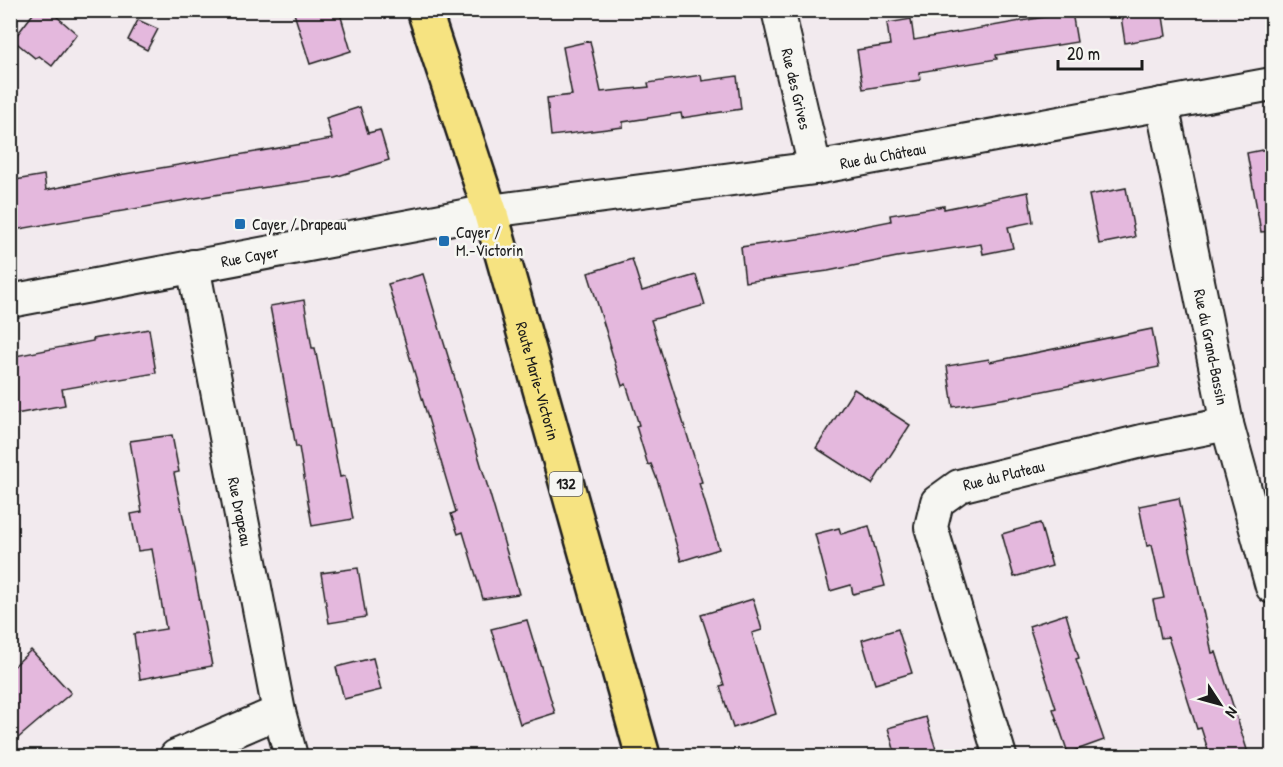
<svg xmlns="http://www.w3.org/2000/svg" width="1283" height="767" viewBox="0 0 1283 767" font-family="'Patrick Hand',sans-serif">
<rect width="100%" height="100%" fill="#f2eaee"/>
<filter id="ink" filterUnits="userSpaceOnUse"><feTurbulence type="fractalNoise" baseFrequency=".0167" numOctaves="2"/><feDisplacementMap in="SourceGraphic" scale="12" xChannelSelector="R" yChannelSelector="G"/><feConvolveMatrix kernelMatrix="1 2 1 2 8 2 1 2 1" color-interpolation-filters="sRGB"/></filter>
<g filter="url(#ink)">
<g fill="#e4b8dd" stroke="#1c1c1c" stroke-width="1.5">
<polygon points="36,10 49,10 77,34 52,66 39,56 35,58 13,40"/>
<polygon points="293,10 339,10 351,51 310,64"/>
<polygon points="1120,10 1162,10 1166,36 1125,43"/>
<polygon points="1072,12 1077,42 996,55 997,59 919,72 920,80 863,89 857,50 890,45 887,23 911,19 914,40"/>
<polygon points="138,20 158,29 147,50 128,40"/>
<polygon points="590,41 601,92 649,87 648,83 701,75 702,81 737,76 741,109 682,118 681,113 623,122 623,127 551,136 547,98 572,95 563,47"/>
<polygon points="360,107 368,133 380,130 389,160 335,177 214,195 14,230 10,211 10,181 44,175 46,190 119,175 332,139 326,118"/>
<polygon points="1272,148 1272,231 1261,232 1247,153"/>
<polygon points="1126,188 1135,237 1099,244 1089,195"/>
<polygon points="1028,192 1033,222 1008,227 1013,248 983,254 981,244 897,257 828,271 745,282 741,247 805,238 891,221 890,215 944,206 944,209"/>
<polygon points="632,259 642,291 696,275 705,305 651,320 702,482 699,483 719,549 681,561 658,482 651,464 648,465 636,426 639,425 626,384 622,386 610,347 611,347 588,273"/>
<polygon points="423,274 489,491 519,594 483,599 463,532 458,534 451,514 456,512 388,284"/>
<polygon points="304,300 312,348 315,348 340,477 345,476 353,519 312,526 299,447 296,447 270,306"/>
<polygon points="149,329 156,373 62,389 65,405 10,415 10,357 93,341 93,339"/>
<polygon points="1152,329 1159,367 1014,397 953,407 947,366 989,359 990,362"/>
<polygon points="854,389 910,425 872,484 816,448"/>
<polygon points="172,435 179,472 174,473 194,570 212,666 140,679 134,634 166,629 152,549 138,551 131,514 142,512 130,441"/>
<polygon points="1179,498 1212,653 1216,652 1249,756 1210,756 1201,728 1197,729 1168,637 1161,638 1153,600 1164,598 1152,545 1147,546 1139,506"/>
<polygon points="1040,523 1052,566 1014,577 1002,534"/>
<polygon points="869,526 885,586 853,594 851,585 830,591 815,534 839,528 841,534"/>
<polygon points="358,568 366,617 329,623 321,573"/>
<polygon points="753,599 762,630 752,633 776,714 733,728 720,686 724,685 701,615"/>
<polygon points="1066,614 1079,658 1076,659 1104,740 1068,753 1053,709 1056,708 1029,626"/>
<polygon points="527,620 555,713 520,724 491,629"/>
<polygon points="898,629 912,673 875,684 862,640"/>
<polygon points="31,650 71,693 10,745 10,670"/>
<polygon points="373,658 381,690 344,699 336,667"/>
<polygon points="926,717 938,756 896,756 888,728"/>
</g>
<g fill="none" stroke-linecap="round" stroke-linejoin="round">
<defs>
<g id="minor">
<path id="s1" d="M778,10L815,168"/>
<path id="s2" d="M1162,104L1227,424L1272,587"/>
<path id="s3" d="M193,266L279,712L291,756"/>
<path id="s4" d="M10,301L490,211L815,168L1272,84"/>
<polyline points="176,756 279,712"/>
<path id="s5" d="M1000,756L931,527L937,502L959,486L1142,441L1227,424"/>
</g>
<g id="major">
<path id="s6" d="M424,10L490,211L643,756"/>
</g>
</defs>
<use href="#minor" stroke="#1c1c1c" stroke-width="36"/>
<use href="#major" stroke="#1c1c1c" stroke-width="38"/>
<use href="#minor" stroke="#f6f6f2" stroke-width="32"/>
<use href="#major" stroke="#f6e381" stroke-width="33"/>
</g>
</g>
<g fill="#1f6fb2" stroke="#f6f6f2" stroke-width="2">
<rect x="234" y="218" width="12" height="12" rx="3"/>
<rect x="438" y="235" width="12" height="12" rx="3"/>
</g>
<g text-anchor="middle" stroke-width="5" stroke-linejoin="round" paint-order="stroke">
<rect fill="#f6f6f2" stroke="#5d5d5c" stroke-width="1.5" x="549.5" y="472" width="33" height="24" rx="4.5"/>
<g font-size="15" font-weight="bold" fill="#1c1c1c">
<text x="566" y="489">132</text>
</g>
<g font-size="16" fill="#1c1c1c" stroke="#f6f6f2">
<text dy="6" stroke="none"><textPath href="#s1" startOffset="81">Rue des Grives</textPath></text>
<text dy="6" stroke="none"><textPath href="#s4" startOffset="885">Rue du Château</textPath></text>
<text dy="6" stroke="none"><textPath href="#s4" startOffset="244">Rue Cayer</textPath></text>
<text dy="6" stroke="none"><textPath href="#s2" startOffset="248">Rue du Grand-Bassin</textPath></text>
<text dy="6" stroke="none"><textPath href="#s6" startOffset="388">Route Marie-Victorin</textPath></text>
<text dy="6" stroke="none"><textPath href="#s5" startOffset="338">Rue du Plateau</textPath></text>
<text dy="6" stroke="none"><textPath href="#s3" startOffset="250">Rue Drapeau</textPath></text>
</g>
<g font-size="16" fill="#1c1c1c" stroke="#f6f6f2" text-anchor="start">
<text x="252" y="230">Cayer / Drapeau</text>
<text x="456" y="238">Cayer /<tspan x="456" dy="18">M.-Victorin</tspan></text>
</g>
</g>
<rect width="1283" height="767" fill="none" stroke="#f6f6f2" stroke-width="36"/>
<rect x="18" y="18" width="1247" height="731" fill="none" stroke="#1c1c1c" stroke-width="2" filter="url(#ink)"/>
<g transform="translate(1220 704) rotate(126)" stroke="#f6f6f2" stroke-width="4.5" paint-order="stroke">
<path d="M0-4.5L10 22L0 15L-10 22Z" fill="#1c1c1c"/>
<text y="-9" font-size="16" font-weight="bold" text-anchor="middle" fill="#1c1c1c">N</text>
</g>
<path d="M1058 60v9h84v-9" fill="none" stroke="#1c1c1c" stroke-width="3"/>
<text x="1067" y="60" font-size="18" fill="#1c1c1c" stroke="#f6f6f2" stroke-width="4.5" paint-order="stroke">20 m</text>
</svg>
